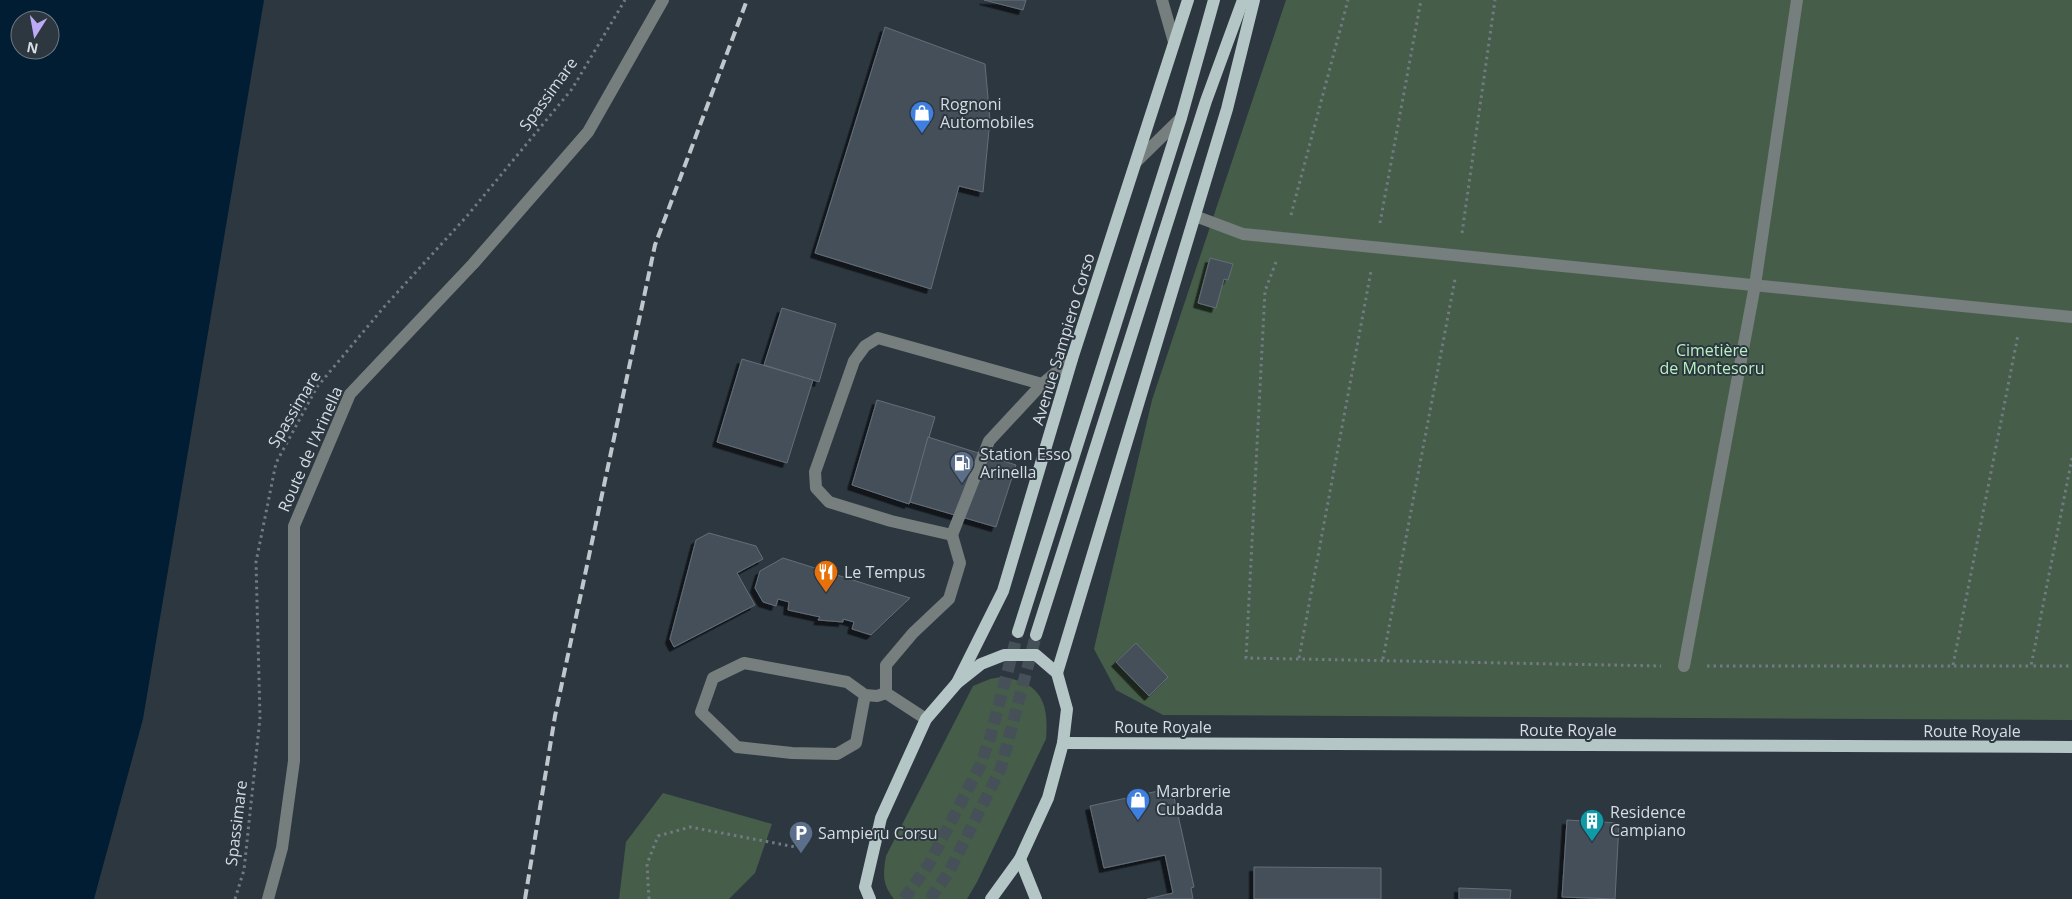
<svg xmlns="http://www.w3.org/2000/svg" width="2072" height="899" viewBox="0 0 2072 899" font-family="'Open Sans',sans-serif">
<defs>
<filter id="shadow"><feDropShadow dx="-4.5" dy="4.5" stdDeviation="0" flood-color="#0009"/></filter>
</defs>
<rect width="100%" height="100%" fill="#2d3740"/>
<g fill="#465e49">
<polygon points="1286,0 2072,0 2072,720 1163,715 1116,690 1094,649 1152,400"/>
<path d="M1001,677C1040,682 1049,701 1046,739L977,882L967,899H894C882,884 883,874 886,856L973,686L990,679Z"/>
<polygon points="663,793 772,824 755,873 729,899 619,899 626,842"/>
</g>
<path fill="#001d34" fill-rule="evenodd" d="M0,0H264L143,719L94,899H0ZM20,20H50V50H20Z"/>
<g fill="#45505a" stroke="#636e78" filter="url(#shadow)">
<polygon points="984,0 1026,0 1023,10"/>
<polygon points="885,27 985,64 990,120 983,192 959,186 931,289 815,253"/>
<polygon points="1210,258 1233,264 1228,280 1224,279 1216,308 1198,303"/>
<polygon points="782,308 836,324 819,382 764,365"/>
<polygon points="742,359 813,380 787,463 717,442"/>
<polygon points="877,400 935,417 909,504 852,485"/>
<polygon points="928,437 1016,465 996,527 910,502"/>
<polygon points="709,533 756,546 763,559 737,573 755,605 674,647 670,639 696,540"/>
<polygon points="783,558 910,598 871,635 852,629 854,622 843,619 843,622 818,620 820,617 788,610 789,602 778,599 776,606 763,602 755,588 760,571"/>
<polygon points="1136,643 1168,677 1149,696 1116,662"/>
<polygon points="1172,788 1194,887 1191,888 1193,899 1147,899 1173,893 1165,855 1104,868 1090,806"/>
<polygon points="1567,820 1619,823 1615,899 1562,897"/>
<polygon points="1254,867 1381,868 1381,899 1254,899"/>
<polygon points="1459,888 1511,890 1510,899 1459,899"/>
</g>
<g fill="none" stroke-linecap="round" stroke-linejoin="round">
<g stroke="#465058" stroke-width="12" stroke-dasharray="12 6" stroke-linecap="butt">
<polyline points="904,899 929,864 980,766 990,738 1018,632"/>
<polyline points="930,899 949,872 1001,768 1036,635"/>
</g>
<g stroke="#727a82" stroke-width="3" stroke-dasharray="2.5 4" stroke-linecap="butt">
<polyline points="1291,215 1348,0"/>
<polyline points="1380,223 1421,0"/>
<polyline points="1462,233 1495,0"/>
<polyline points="1276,262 1265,291 1246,658 1661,666"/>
<polyline points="2072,458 2031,666 2072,666"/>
<polyline points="1299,658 1371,271"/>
<polyline points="1383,659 1455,279"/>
<polyline points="1953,665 2018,335"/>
<polyline points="1707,666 2031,666"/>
<polyline points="235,899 244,870 260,718 256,562 276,463 317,387 384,307 467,216 572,89 625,0"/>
<polyline points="649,899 647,864 658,836 690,827 801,848"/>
</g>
<g stroke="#767e7e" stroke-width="12">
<polyline points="1162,0 1174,42"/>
<polyline points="1136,162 1181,118"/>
<polyline points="1195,216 1243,234 2072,317"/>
<polyline points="952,535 989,441 1042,384 1072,359"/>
<polyline points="1684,666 1755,285 1797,0"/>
<polyline points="865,695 856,743 837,754 792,753 737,747 701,712 713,678 744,663 847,682 865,695 877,696 886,693"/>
<polyline points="926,719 886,693 886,665 913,633 949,599 960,563 952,535 891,521 829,502 816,488 815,472 854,361 865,346 878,338 1042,384"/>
<polyline points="268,899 282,848 294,761 294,526 350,394 473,264 588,132 663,0"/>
</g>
<g stroke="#b5c6c6" stroke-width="12">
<polyline points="1018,632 1181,118 1214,0"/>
<polyline points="1036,635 1206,101 1243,0"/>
<polyline points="1057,673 1227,109 1254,0"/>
<polyline points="957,683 1003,591 1072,359 1188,0"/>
<polyline points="1063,743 2072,747"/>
<polyline points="1020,859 1036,899"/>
<polyline points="870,899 865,887 881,818 926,719 957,683 981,664 1004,655 1036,655 1057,673 1067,709 1063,743 1048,798 1020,859 991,899"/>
</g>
<polyline stroke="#bfc6cc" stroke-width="4" stroke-dasharray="10 5" stroke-linecap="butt" points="525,899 555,716 655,245 747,0"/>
</g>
<defs>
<symbol id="shop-pin" viewBox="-11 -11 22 30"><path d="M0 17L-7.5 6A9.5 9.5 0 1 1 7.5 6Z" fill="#3f7fe0" stroke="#2d3740"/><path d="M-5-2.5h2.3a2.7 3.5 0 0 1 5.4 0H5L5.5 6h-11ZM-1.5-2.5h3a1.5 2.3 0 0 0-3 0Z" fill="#fff"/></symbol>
<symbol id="fuel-pin" viewBox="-11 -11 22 30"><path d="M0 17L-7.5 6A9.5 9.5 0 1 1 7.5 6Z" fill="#5c6f8a" stroke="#2d3740"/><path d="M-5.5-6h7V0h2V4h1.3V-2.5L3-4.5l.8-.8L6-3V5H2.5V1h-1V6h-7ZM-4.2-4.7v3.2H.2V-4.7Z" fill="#fff"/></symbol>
<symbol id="restaurant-pin" viewBox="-11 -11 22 30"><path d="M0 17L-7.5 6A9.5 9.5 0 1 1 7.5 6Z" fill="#e8710a" stroke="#2d3740"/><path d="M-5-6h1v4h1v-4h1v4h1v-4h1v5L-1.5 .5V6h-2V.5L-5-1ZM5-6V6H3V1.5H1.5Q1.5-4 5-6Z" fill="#fff"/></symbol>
<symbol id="building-pin" viewBox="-11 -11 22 30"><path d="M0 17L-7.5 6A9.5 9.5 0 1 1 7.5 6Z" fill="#0f9aa8" stroke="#2d3740"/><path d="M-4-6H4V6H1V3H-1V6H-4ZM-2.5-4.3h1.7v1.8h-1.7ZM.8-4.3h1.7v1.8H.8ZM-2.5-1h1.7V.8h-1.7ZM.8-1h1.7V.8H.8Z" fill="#fff"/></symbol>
<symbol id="parking-pin" viewBox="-11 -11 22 30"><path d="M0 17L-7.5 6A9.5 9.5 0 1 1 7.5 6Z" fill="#5c6f8a" stroke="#2d3740"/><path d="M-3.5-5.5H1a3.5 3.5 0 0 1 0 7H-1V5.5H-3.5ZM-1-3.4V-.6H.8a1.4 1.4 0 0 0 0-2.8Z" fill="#fff"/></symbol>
</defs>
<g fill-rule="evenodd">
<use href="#shop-pin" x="908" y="99" width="28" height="38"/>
<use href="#fuel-pin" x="948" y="449" width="28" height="38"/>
<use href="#restaurant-pin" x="812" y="558" width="28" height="38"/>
<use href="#shop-pin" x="1124" y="786" width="28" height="38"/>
<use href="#building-pin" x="1578" y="807" width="28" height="38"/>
<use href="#parking-pin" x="787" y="819" width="28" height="38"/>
</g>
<g text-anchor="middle" stroke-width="4" stroke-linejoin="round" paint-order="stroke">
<g font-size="16" fill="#d6dce2" stroke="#2d3740">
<text transform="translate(548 94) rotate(-54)" y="6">Spassimare</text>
<text transform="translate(1063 339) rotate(-73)" y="6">Avenue Sampiero Corso</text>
<text transform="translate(294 409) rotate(-59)" y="6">Spassimare</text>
<text transform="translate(310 449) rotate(-66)" y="6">Route de l'Arinella</text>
<text x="1163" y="733">Route Royale</text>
<text x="1568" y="736">Route Royale</text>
<text x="1972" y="737">Route Royale</text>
<text transform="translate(236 823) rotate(-83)" y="6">Spassimare</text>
</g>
<g font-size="16" fill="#d6dce2" stroke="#2d3740" text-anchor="start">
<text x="940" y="110">Rognoni<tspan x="940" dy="18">Automobiles</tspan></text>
<text x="980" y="460">Station Esso<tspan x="980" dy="18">Arinella</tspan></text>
<text x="844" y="578">Le Tempus</text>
<text x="1156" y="797">Marbrerie<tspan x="1156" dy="18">Cubadda</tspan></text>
<text x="1610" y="818">Residence<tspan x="1610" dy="18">Campiano</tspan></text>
<text x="818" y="839">Sampieru Corsu</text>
</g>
<g font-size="16" fill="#b9f2c0" stroke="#2d3740">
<text x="1712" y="356">Cimetière<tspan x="1712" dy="18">de Montesoru</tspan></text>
</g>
</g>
<g transform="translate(35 35) rotate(191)"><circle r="24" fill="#2d3740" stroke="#717981"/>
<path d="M0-4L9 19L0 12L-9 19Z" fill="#bcaaf6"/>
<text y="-8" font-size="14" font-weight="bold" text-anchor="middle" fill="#d6dce2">N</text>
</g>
</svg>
